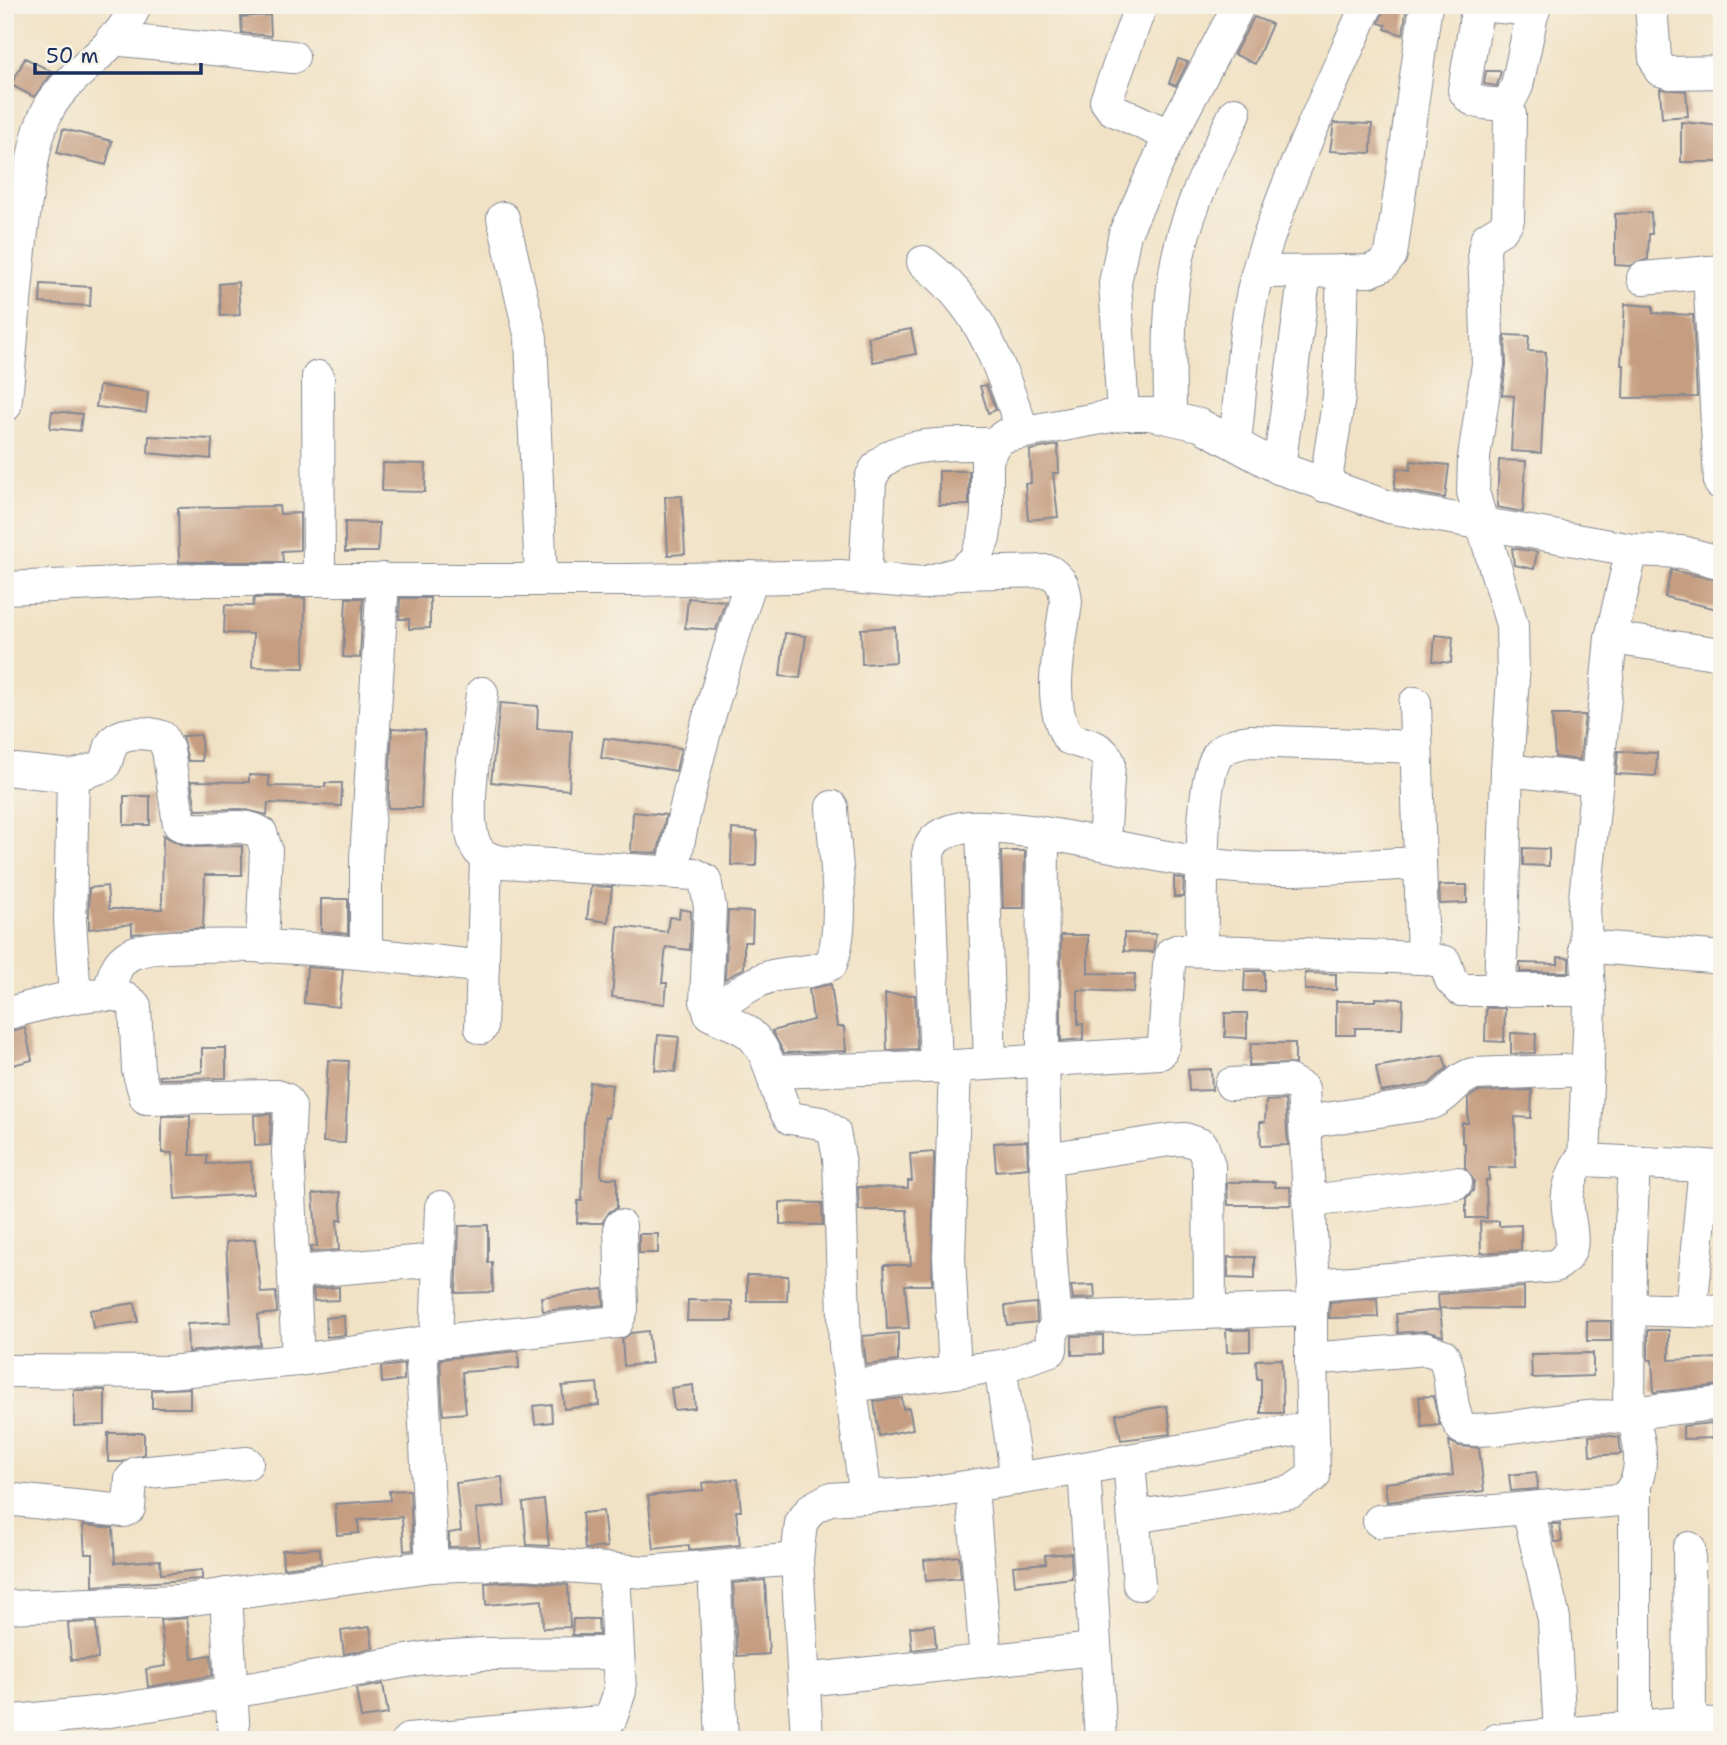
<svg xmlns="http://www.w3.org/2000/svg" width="1727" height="1745" viewBox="0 0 1727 1745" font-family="'Shantell Sans',sans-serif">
<rect width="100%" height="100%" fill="#f7f3e8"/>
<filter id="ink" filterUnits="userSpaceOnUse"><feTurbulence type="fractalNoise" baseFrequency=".0143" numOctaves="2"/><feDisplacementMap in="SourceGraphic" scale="14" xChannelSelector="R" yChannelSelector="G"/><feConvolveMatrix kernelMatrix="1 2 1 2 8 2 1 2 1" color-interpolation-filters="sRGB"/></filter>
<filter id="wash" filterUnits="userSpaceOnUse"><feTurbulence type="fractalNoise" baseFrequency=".00686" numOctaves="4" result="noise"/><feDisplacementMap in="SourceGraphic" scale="28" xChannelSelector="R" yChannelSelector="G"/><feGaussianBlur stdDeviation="1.57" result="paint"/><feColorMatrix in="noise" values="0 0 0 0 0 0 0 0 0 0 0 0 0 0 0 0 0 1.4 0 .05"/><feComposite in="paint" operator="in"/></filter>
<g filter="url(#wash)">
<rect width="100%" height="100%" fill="#f1e2c5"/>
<g id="blocks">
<g fill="#c59d81">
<polygon points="1385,5 1407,5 1403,35 1385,29 1386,25 1379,23"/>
<polygon points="270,15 271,36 242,33 241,17"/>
<polygon points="1254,17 1272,24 1255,64 1234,54"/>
<polygon points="25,58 53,72 34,97 11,85"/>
<polygon points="1178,59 1188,62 1176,86 1169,83"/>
<polygon points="1486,71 1501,71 1497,86 1484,84"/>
<polygon points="1660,89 1686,91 1688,116 1662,118"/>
<polygon points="1681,122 1722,126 1722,162 1681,162"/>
<polygon points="1334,123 1372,124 1371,153 1330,151"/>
<polygon points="63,129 112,141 106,165 57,153"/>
<polygon points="1651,212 1652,234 1649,234 1648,259 1630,266 1615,265 1615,214"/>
<polygon points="238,282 240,315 221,316 219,284"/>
<polygon points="41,284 91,287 90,306 40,303"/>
<polygon points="1625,304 1653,306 1653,313 1693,315 1697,397 1623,398 1624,365 1621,365"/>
<polygon points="911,329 916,354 873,362 868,337"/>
<polygon points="1505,335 1529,336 1528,351 1546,352 1541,453 1511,451 1514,396 1502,395 1506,364"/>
<polygon points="986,385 996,410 988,413 980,386"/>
<polygon points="99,386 148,392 146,413 96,407"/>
<polygon points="52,411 82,414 80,431 50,428"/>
<polygon points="149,436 212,439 211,459 148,453"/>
<polygon points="1058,445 1059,473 1053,473 1058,517 1028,520 1025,484 1031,483 1030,450"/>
<polygon points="1499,460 1526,461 1523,512 1497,507"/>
<polygon points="1411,461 1449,465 1445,498 1394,489 1397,468 1410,470"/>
<polygon points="383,463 426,464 425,492 382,491"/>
<rect x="939" y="471" width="30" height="34"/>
<polygon points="682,496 685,554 668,555 665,497"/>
<polygon points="279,506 280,514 300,513 300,550 282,551 283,562 179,562 178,508"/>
<polygon points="345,522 379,523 378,552 345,552"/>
<polygon points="1512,548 1537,552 1534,569 1514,565"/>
<polygon points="1671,570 1722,581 1722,610 1665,597"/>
<polygon points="254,598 305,598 304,668 252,667 253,634 224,633 225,605 253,606"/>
<polygon points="346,598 363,598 360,658 343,657"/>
<polygon points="400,598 430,598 430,628 409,629 409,619 399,619"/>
<polygon points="688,598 725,601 716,630 685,628"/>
<polygon points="895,627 896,662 862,664 861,629"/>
<polygon points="785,633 806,636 800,678 780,676"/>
<polygon points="1435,635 1453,637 1451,663 1433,661"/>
<polygon points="500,703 538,706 537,729 572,731 569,790 491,782"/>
<polygon points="1552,715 1585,715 1580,760 1555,757"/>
<polygon points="392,728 425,730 421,808 388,808"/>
<polygon points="201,735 202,761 188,761 182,736"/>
<polygon points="604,738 681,748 676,771 601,758"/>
<polygon points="1618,751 1657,753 1656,776 1616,774"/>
<polygon points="249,775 269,776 269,786 325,787 325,783 342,783 341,806 268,803 267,815 242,809 196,810 191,781 249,782"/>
<rect x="124" y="796" width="26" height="29"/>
<polygon points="633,812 666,815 658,853 631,852"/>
<polygon points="732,829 757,831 756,866 731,865"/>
<polygon points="163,835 182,845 196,847 242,846 242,875 205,875 203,928 132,934 132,924 89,929 89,888 107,886 109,909 162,909"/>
<polygon points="1523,848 1549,849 1549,866 1523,865"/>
<polygon points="1001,851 1025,851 1024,908 1003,908"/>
<polygon points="1174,877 1184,879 1183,897 1174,897"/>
<polygon points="1439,885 1467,885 1467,903 1440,904"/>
<polygon points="591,886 612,887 608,922 587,919"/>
<polygon points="321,899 348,899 348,934 321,931"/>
<polygon points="680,909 691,911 690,950 666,947 662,983 667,983 665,1004 612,997 618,926 667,932 669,917 679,918"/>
<polygon points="728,911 753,912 752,942 744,942 744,968 725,979"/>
<polygon points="1124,933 1156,934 1153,952 1124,951"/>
<polygon points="1061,935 1088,935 1088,973 1135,974 1134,992 1078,990 1078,1024 1083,1024 1083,1039 1061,1041"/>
<polygon points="1558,957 1569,958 1569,972 1520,972 1520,963 1558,964"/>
<polygon points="307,967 343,970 339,1007 304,1003"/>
<polygon points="1245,971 1264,971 1264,991 1244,991"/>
<polygon points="1305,973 1336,974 1336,990 1305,990"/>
<polygon points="831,984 837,1027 844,1027 846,1051 784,1053 772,1031 813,1020 809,989"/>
<polygon points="885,994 915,995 917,1049 887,1050"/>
<polygon points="1376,998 1403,999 1402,1028 1355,1028 1355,1035 1336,1035 1336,1001 1376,1001"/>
<polygon points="1486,1008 1505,1008 1504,1042 1485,1041"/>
<polygon points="1225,1013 1247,1013 1247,1038 1225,1037"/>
<polygon points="25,1028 32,1060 5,1067 5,1032"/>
<polygon points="1511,1033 1536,1034 1535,1053 1511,1054"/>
<polygon points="658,1035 679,1037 675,1072 655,1070"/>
<polygon points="1251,1043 1295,1043 1295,1064 1249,1065"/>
<polygon points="202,1048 226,1048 226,1078 160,1079 159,1076 202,1072"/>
<polygon points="1443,1055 1447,1068 1429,1084 1381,1092 1376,1067"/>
<polygon points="328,1060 349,1061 345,1143 323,1142"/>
<polygon points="1211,1069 1212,1090 1189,1091 1188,1070"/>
<polygon points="590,1082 612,1085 608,1118 605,1117 601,1174 603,1178 617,1178 617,1208 610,1211 602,1223 577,1223 578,1201 582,1201 584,1121"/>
<polygon points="1532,1090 1531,1118 1515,1117 1516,1167 1489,1168 1489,1180 1486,1180 1487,1218 1466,1218 1466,1198 1473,1191 1474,1181 1465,1168 1465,1143 1462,1143 1462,1123 1468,1123 1468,1098 1477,1092"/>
<polygon points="1285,1100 1288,1145 1261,1146 1260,1122 1265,1122 1266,1101"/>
<polygon points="271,1114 270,1145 255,1146 254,1115"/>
<polygon points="162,1116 190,1116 190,1155 207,1155 207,1164 251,1162 253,1194 175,1199 172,1153 162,1153"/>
<polygon points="1027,1141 1028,1168 996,1171 994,1143"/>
<polygon points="934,1152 932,1285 905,1285 909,1328 887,1329 884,1265 911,1265 907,1210 859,1210 858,1187 908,1188 908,1181 912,1181 910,1154"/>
<polygon points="1227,1182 1275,1182 1275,1187 1290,1187 1291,1205 1228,1205"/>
<polygon points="340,1192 342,1220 337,1220 339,1250 311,1252 311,1247 317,1246 313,1194"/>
<polygon points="780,1202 822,1203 823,1225 780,1224"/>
<polygon points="1499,1221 1499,1226 1521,1225 1521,1250 1481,1253 1480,1222"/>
<polygon points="488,1225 488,1263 492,1262 493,1292 456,1293 459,1226"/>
<rect x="639" y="1234" width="19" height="19"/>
<polygon points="255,1239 261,1293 276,1292 277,1313 258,1315 260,1345 188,1352 187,1324 231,1322 226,1242"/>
<polygon points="1228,1257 1255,1257 1255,1279 1228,1278"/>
<polygon points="747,1275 788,1276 787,1301 747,1301"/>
<polygon points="1094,1285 1095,1298 1073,1299 1071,1286"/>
<polygon points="339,1287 339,1300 314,1301 313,1289"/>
<polygon points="1524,1287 1524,1309 1439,1308 1438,1294"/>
<polygon points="603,1289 604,1305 543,1311 541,1297"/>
<polygon points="1377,1298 1378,1317 1329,1318 1330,1302"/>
<polygon points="688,1300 732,1301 732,1321 687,1321"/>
<polygon points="135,1303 138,1322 93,1328 90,1310"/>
<polygon points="1036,1303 1037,1322 1007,1325 1005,1306"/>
<polygon points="1440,1310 1443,1336 1425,1331 1398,1333 1396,1314"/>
<polygon points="344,1316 345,1335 327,1337 325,1318"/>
<rect x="1587" y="1321" width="24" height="20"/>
<polygon points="1226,1330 1250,1330 1250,1351 1227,1352"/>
<polygon points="1648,1330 1669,1330 1669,1360 1722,1358 1722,1385 1654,1392 1652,1360 1648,1360"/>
<polygon points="648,1331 652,1363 624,1366 622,1339 631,1333"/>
<polygon points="898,1333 898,1361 866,1365 863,1336"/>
<polygon points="1103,1335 1103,1354 1072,1355 1072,1336"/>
<polygon points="518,1351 519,1368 462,1372 466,1413 443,1415 440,1359"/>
<polygon points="1593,1353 1593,1376 1532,1378 1531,1354"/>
<polygon points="1282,1359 1283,1413 1261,1413 1261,1379 1257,1379 1256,1360"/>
<polygon points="404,1364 404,1380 382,1383 381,1367"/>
<polygon points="597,1383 599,1405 564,1409 562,1386"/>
<polygon points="693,1385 695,1408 674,1410 671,1388"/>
<polygon points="190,1388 190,1408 152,1408 152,1390"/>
<polygon points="74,1390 105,1390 105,1425 74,1426"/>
<polygon points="1433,1396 1440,1425 1422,1427 1419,1397"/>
<polygon points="902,1398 903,1409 909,1408 913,1429 879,1436 874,1401"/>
<polygon points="551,1404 552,1422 535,1424 533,1406"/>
<polygon points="1167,1406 1171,1434 1121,1440 1116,1414"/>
<polygon points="1712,1423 1712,1438 1683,1439 1683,1426"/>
<polygon points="108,1433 144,1433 144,1454 122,1462 108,1462"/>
<polygon points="1601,1435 1619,1437 1621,1454 1590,1456 1589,1436"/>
<polygon points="1449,1441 1459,1446 1479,1448 1484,1491 1387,1502 1385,1483 1453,1475"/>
<polygon points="1536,1472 1538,1489 1511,1491 1509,1475"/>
<polygon points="502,1477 505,1506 476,1509 480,1546 449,1547 449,1533 461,1531 456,1483"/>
<polygon points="738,1479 741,1511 736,1511 740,1545 689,1550 689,1545 654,1549 648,1496 703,1490 702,1483"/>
<polygon points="410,1490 413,1550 404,1551 402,1517 358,1520 359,1533 337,1535 335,1504 390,1500 389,1491"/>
<polygon points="544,1500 549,1546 527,1545 523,1503"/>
<polygon points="603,1511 607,1547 585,1549 582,1513"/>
<polygon points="1551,1524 1560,1524 1562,1542 1555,1542"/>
<polygon points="83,1525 113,1528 115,1563 160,1560 161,1574 202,1570 202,1579 93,1586 93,1554 85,1554"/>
<polygon points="320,1548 321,1563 283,1568 282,1550"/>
<polygon points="1071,1553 1072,1578 1015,1585 1013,1566 1046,1563 1045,1555"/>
<polygon points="959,1556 961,1578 926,1581 924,1560"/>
<polygon points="765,1580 769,1654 737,1656 733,1583"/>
<polygon points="525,1581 568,1585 570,1627 543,1628 542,1600 486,1605 485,1583"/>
<polygon points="187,1618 192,1658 211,1655 212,1676 148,1687 146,1669 166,1666 160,1620"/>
<polygon points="573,1619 598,1619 599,1635 572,1635"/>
<polygon points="96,1622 98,1659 71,1660 68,1623"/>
<polygon points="934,1625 936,1647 912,1650 910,1627"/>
<polygon points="370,1627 373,1648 344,1654 341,1631"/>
<polygon points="383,1684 388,1714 361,1718 356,1689"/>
</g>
</g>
</g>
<g filter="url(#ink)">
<use href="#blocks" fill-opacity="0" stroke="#868892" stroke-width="2"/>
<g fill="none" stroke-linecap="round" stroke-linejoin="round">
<defs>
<g id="minor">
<polyline points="1141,5 1106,101 1112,109 1170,136"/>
<path d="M1478,5L1464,90C1472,107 1492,102 1507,106L1510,115L1508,220L1502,229L1487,238L1484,250L1488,364L1474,457L1473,492L1512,625L1513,677L1507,770L1597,780"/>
<polyline points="1478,5 1534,10"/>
<polyline points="1651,5 1655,58 1660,70 1670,73 1722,72"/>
<polyline points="112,39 293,57"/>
<polyline points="1507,106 1517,86 1534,5"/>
<polyline points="503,218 531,338 541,580"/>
<path d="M923,262C984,309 997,362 1023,431"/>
<polyline points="1259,272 1370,271 1383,265 1391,255 1426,5"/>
<polyline points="1709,272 1720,483"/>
<polyline points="1643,278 1722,271"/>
<polyline points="318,377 319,579"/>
<path d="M5,406C14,333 16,260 28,188C32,164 35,139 45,116C64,72 120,51 135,5"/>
<polyline points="1123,414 1115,283 1125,233 1170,136 1239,5"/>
<path d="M1170,417C1170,368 1167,316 1176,267C1185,213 1212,162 1235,113"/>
<path d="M1235,443C1242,382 1243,316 1262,257C1290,171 1330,88 1367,5"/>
<polyline points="1279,468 1305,272"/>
<polyline points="1325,486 1339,397 1343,271"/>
<polyline points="1632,550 1611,638 1722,654"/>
<path d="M959,573L1049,571C1062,580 1065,587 1066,602C1061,645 1045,698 1068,738C1084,745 1102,744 1109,762L1104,844"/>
<path d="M865,577L870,482C881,437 957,445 994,444"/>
<polyline points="5,588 191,580 633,580 840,576 923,583 959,573 976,559 984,538 987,514 987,460 994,444 1004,436 1123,414 1150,414 1200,425 1279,468 1389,507 1632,550 1682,552 1722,563"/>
<polyline points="1611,638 1584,909 1590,1006 1584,1160 1722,1167"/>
<path d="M482,693C479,727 458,825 479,851C485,859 494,860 503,862L694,874L705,880L710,907L706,1001L710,1014C722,1021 740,1025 750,1034C774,1055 772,1093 790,1118L821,1123L834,1132L839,1158L845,1347L866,1497"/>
<polyline points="1415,703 1423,958"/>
<path d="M5,769L73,776L104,766C109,758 108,751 112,744C120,730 149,732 162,737L168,750L179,824C203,838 237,818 261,833L266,849L262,947"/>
<polyline points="73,776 70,920 75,997"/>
<polyline points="982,827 990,1063"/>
<path d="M1043,834C1042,998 1041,1160 1056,1323"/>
<path d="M673,872C690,771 721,675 752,577"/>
<polyline points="1585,946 1722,958"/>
<path d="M1202,950C1202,914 1198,775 1220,752C1227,745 1240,743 1249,741L1416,747"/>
<polyline points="366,954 366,859 383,579"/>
<polyline points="1500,991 1507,770"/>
<path d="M109,995C112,979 115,962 131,954C149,946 175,947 195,946C291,943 388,956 483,967"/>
<path d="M5,1014C34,1007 114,979 135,1006L138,1070L146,1098L277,1096L285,1099L290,1107L288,1152L298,1360"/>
<path d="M710,1014C729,999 749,983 772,976C793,971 811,974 831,964C847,920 834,854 832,807"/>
<polyline points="481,1028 486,858"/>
<polyline points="955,1066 949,1257 955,1372"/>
<path d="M936,1067L928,854C932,830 963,826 984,827C1057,830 1129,852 1201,863C1273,875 1348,866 1420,863"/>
<polyline points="772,1072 955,1066 1160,1053 1164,1044 1169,965 1172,953 1179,950 1423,958 1445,962 1451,980 1461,990 1589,990"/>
<path d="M1306,1122L1432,1103C1450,1096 1455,1079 1473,1074L1588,1070"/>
<polyline points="1045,1159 1170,1140 1185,1139 1202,1145 1209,1165 1210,1312"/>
<polyline points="1634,1163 1630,1247 1629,1419 1648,1411 1722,1403"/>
<polyline points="1310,1201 1456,1183"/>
<polyline points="295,1272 439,1260"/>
<path d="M1314,1285L1555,1266C1586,1248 1564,1223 1568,1194C1569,1183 1574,1172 1579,1162L1584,1160"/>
<path d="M1311,1309V1359L1426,1349L1443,1355C1455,1378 1446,1406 1462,1428C1497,1438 1608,1402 1634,1423C1642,1447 1646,1486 1620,1500L1379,1521"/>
<polyline points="1630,1309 1722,1312"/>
<polyline points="1691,1311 1705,1166"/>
<polyline points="436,1341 441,1207"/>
<polyline points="5,1371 168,1372 298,1360 421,1343"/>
<polyline points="851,1386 1007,1365"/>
<polyline points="1129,1460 1139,1584"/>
<polyline points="1017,1479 1001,1373 1007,1365 1051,1350 1052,1331 1063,1318 1311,1309 1314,1285 1303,1089 1289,1081 1231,1084"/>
<polyline points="972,1487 986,1661"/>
<polyline points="5,1499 124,1511 129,1508 131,1479 137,1473 247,1463"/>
<polyline points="1528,1509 1554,1619 1560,1734"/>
<polyline points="1134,1517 1291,1492 1314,1476 1311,1359"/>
<polyline points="1689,1548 1690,1722"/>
<polyline points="797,1559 801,1523 811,1509 829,1499 928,1493 1084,1468"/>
<polyline points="432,1566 421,1343 617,1322 622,1309 620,1226"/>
<polyline points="714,1567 722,1740"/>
<polyline points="226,1594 234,1740"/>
<polyline points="5,1607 178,1601 432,1566 525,1563 646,1572 797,1559 807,1740"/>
<polyline points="804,1680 1094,1649"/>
<polyline points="5,1722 104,1712 232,1692 424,1658 483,1654 617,1653"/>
<polyline points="1635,1725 1635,1487"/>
<polyline points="408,1740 601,1722 611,1718 620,1691 614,1571"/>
<polyline points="1101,1740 1084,1468 1312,1427"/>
<polyline points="1497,1740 1690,1722 1722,1725"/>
</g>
</defs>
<use href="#minor" stroke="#868892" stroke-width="34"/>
<use href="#minor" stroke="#fff" stroke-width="32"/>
</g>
</g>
<rect width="1727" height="1745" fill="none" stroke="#f7f3e8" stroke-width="28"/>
<path d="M35 63v10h166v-10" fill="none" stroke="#1b2f5e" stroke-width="3.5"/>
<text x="46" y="63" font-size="21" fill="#1b2f5e" stroke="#f7f3e8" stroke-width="5" paint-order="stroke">50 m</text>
</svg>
